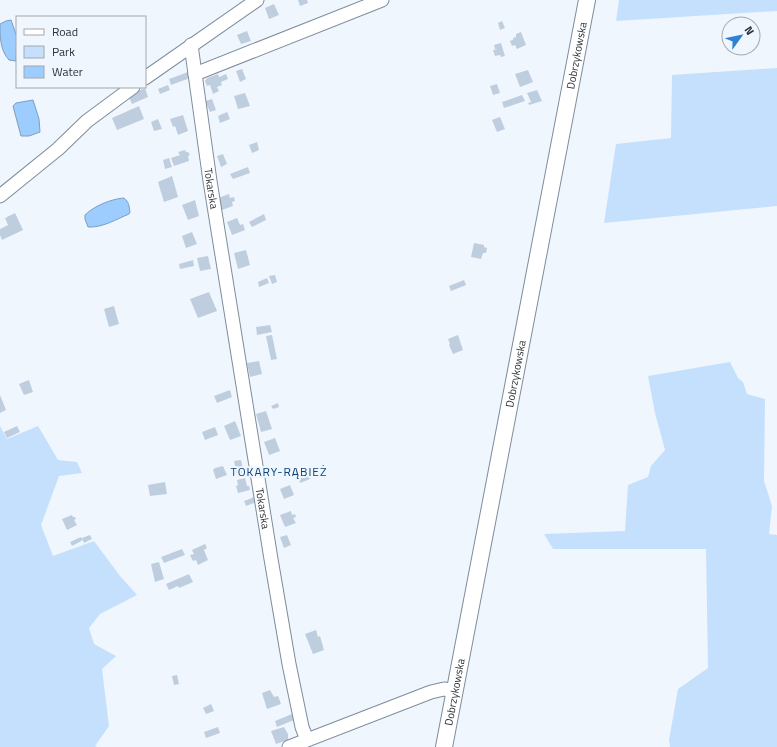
<svg xmlns="http://www.w3.org/2000/svg" width="777" height="747" viewBox="0 0 777 747" font-family="'Titillium Web',sans-serif">
<rect width="100%" height="100%" fill="#f0f6fd"/>
<g fill="#c5e0fd">
<polygon points="619,0 777,0 777,11 616,21"/>
<polygon points="777,68 777,206 604,223 616,144 671,138 672,75"/>
<polygon points="730,362 738,378 743,382 747,394 765,399 764,481 772,506 769,534 777,535 777,747 670,747 669,740 678,689 708,668 706,549 553,549 544,534 625,531 628,485 648,477 651,466 665,450 655,413 648,376"/>
<polygon points="0,426 7,439 38,426 58,460 77,462 82,473 59,476 41,525 53,556 94,541 120,576 137,595 100,614 89,628 94,644 116,656 102,669 109,726 95,746 97,747 0,747"/>
</g>
<g fill="#9dccff" stroke="#7b9ec3">
<path d="M11,20L17,37L16,61L9,60C0,50 0,37 0,24L6,21Z"/>
<polygon points="33,100 39,119 40,132 29,136 21,136 13,106 16,103"/>
<path d="M124,198C129,202 129,206 130,212L129,214C117,219 102,228 88,227L85,219V215C94,206 111,199 124,198Z"/>
</g>
<g fill="#bfcedf">
<polygon points="298,0 307,0 308,3 300,6"/>
<polygon points="274,4 279,15 269,19 265,8"/>
<polygon points="502,21 505,28 500,30 498,23"/>
<polygon points="247,31 251,41 241,44 237,35"/>
<polygon points="521,32 526,45 517,49 515,45 512,46 510,41 513,40 513,38 516,37 516,34"/>
<polygon points="501,43 505,56 501,57 500,55 495,56 493,50 498,49 495,49 494,45"/>
<polygon points="242,69 246,79 240,82 236,71"/>
<polygon points="528,70 533,82 520,87 515,74"/>
<polygon points="188,72 190,78 171,85 169,79"/>
<polygon points="218,74 219,77 226,74 228,79 221,82 222,85 217,87 219,91 213,94 210,85 207,86 205,81 207,78"/>
<polygon points="497,84 500,93 493,95 490,86"/>
<polygon points="168,85 170,90 160,94 158,89"/>
<polygon points="145,88 148,97 132,104 128,95"/>
<polygon points="537,90 542,101 529,105 528,103 531,102 527,93"/>
<polygon points="245,93 250,106 238,109 234,96"/>
<polygon points="522,95 525,101 504,108 502,102"/>
<polygon points="212,99 216,110 210,112 205,101"/>
<polygon points="139,106 144,119 117,130 112,118"/>
<polygon points="227,112 230,119 220,123 218,116"/>
<polygon points="183,115 188,131 178,135 175,126 173,127 170,119"/>
<polygon points="500,117 505,129 497,132 492,120"/>
<polygon points="158,119 162,129 154,131 151,122"/>
<polygon points="257,142 259,150 252,153 249,145"/>
<polygon points="185,150 186,152 188,152 190,155 188,156 189,161 174,166 171,158 180,155 178,152"/>
<polygon points="223,154 227,164 221,167 217,156"/>
<polygon points="169,158 172,167 165,169 163,160"/>
<polygon points="248,167 250,173 233,179 230,174"/>
<polygon points="172,176 178,197 164,202 158,182"/>
<polygon points="229,194 230,198 234,197 235,201 232,202 233,206 222,210 218,198"/>
<polygon points="195,200 199,216 188,220 182,205"/>
<polygon points="15,213 23,230 2,240 0,235 0,229 8,225 5,218"/>
<polygon points="264,214 266,220 252,227 249,222"/>
<polygon points="237,218 240,225 243,224 245,230 232,235 227,222"/>
<polygon points="192,232 197,244 186,248 182,236"/>
<polygon points="474,243 484,245 484,247 487,248 486,253 483,253 481,259 471,257"/>
<polygon points="246,250 250,265 238,269 234,253"/>
<polygon points="208,256 211,269 200,271 197,258"/>
<polygon points="193,260 194,266 180,269 179,264"/>
<polygon points="275,275 277,282 272,284 269,276"/>
<polygon points="267,278 269,283 259,287 258,282"/>
<polygon points="464,280 466,285 451,291 449,286"/>
<polygon points="209,292 217,311 198,318 190,299"/>
<polygon points="114,306 119,324 109,327 104,309"/>
<polygon points="270,325 272,332 257,335 256,327"/>
<polygon points="272,335 277,359 271,360 266,336"/>
<polygon points="458,335 463,350 453,354 449,345 450,344 448,339"/>
<polygon points="259,361 262,374 250,377 247,363"/>
<polygon points="29,380 33,392 24,395 19,384"/>
<polygon points="230,390 232,397 217,403 214,396"/>
<polygon points="0,395 6,410 0,413"/>
<polygon points="278,403 279,407 273,409 271,406"/>
<polygon points="266,411 272,429 261,432 256,414"/>
<polygon points="235,421 241,436 230,440 224,426"/>
<polygon points="17,426 20,432 7,438 4,432"/>
<polygon points="215,427 218,435 205,440 202,432"/>
<polygon points="275,438 280,451 269,455 264,442"/>
<polygon points="241,460 244,473 237,475 234,461"/>
<polygon points="223,466 227,475 216,479 213,470 215,468"/>
<polygon points="308,474 310,479 300,483 299,478"/>
<polygon points="245,478 247,486 249,486 250,490 238,493 236,486 238,485 237,480"/>
<polygon points="165,482 167,494 150,496 148,485"/>
<polygon points="290,485 294,495 284,499 280,489"/>
<polygon points="257,496 259,501 246,506 244,501"/>
<polygon points="291,511 292,515 295,514 296,517 293,518 296,523 285,527 280,515"/>
<polygon points="72,515 73,517 75,517 76,519 74,520 77,525 67,530 62,519"/>
<polygon points="90,535 92,539 84,543 82,538"/>
<polygon points="287,535 291,545 284,548 280,537"/>
<polygon points="81,537 83,540 72,546 70,542"/>
<polygon points="205,544 207,548 204,550 208,560 198,565 196,560 193,561 190,555 194,554 192,550"/>
<polygon points="182,549 185,555 164,563 161,557"/>
<polygon points="159,562 164,579 155,582 151,564"/>
<polygon points="189,574 193,582 179,588 178,586 169,590 166,584"/>
<polygon points="316,630 318,637 320,636 324,650 313,654 305,634"/>
<polygon points="177,675 179,684 174,685 172,676"/>
<polygon points="270,690 274,697 278,696 281,704 267,709 262,693"/>
<polygon points="211,704 214,711 206,714 203,708"/>
<polygon points="292,714 294,720 277,727 275,721"/>
<polygon points="218,727 220,733 206,738 204,732"/>
<polygon points="284,727 288,734 288,740 276,744 271,731"/>
</g>
<g fill="none" stroke-linecap="round" stroke-linejoin="round">
<defs>
<g id="minor">
<path id="s1" d="M191,45L210,181L271,559L289,664L302,727L307,740"/>
<polyline points="195,74 382,0"/>
<polyline points="145,78 257,0"/>
<polyline points="0,196 58,149 87,121 133,87"/>
<polyline points="289,747 431,692 444,689 455,691"/>
</g>
<g id="major">
<path id="s2" d="M444,747L587,0"/>
</g>
</defs>
<use href="#minor" stroke="#7e8c9c" stroke-width="15"/>
<use href="#major" stroke="#7e8c9c" stroke-width="18"/>
<use href="#minor" stroke="#fff" stroke-width="13"/>
<use href="#major" stroke="#fff" stroke-width="16"/>
</g>
<g text-anchor="middle" stroke-width="4" stroke-linejoin="round" paint-order="stroke">
<g font-size="11" fill="#2c3238" stroke="#f0f6fd">
<text dy="4" stroke="none"><textPath href="#s2" startOffset="704">Dobrzykowska</textPath></text>
<text dy="4" stroke="none"><textPath href="#s1" startOffset="145">Tokarska</textPath></text>
<text dy="4" stroke="none"><textPath href="#s2" startOffset="380">Dobrzykowska</textPath></text>
<text dy="4" stroke="none"><textPath href="#s1" startOffset="469">Tokarska</textPath></text>
<text dy="4" stroke="none"><textPath href="#s2" startOffset="56">Dobrzykowska</textPath></text>
</g>
<g font-size="12" letter-spacing="1" fill="#0c4375" stroke="#f0f6fd">
<text x="279" y="476">TOKARY-RĄBIEŻ</text>
</g>
</g>
<rect x="16" y="16" width="130" height="72" fill="#f0f6fd" stroke="#a2a8ae"/>
<rect x="24" y="29" width="20" height="6" fill="#ffffff" stroke="#a2a8ae"/>
<text x="52" y="36" font-size="12" fill="#2c3238">Road</text>
<rect x="24" y="46" width="20" height="12" fill="#c5e0fd" stroke="#a2a8ae"/>
<text x="52" y="56" font-size="12" fill="#2c3238">Park</text>
<rect x="24" y="66" width="20" height="12" fill="#9dccff" stroke="#a2a8ae"/>
<text x="52" y="76" font-size="12" fill="#2c3238">Water</text>
<g transform="translate(741 36) rotate(57)"><circle r="19" fill="#f0f6fd" stroke="#a2a8ae"/>
<path d="M0-3L7 15L0 10L-7 15Z" fill="#2f82d1"/>
<text y="-6" font-size="11" font-weight="bold" text-anchor="middle" fill="#2c3238">N</text>
</g>
</svg>
